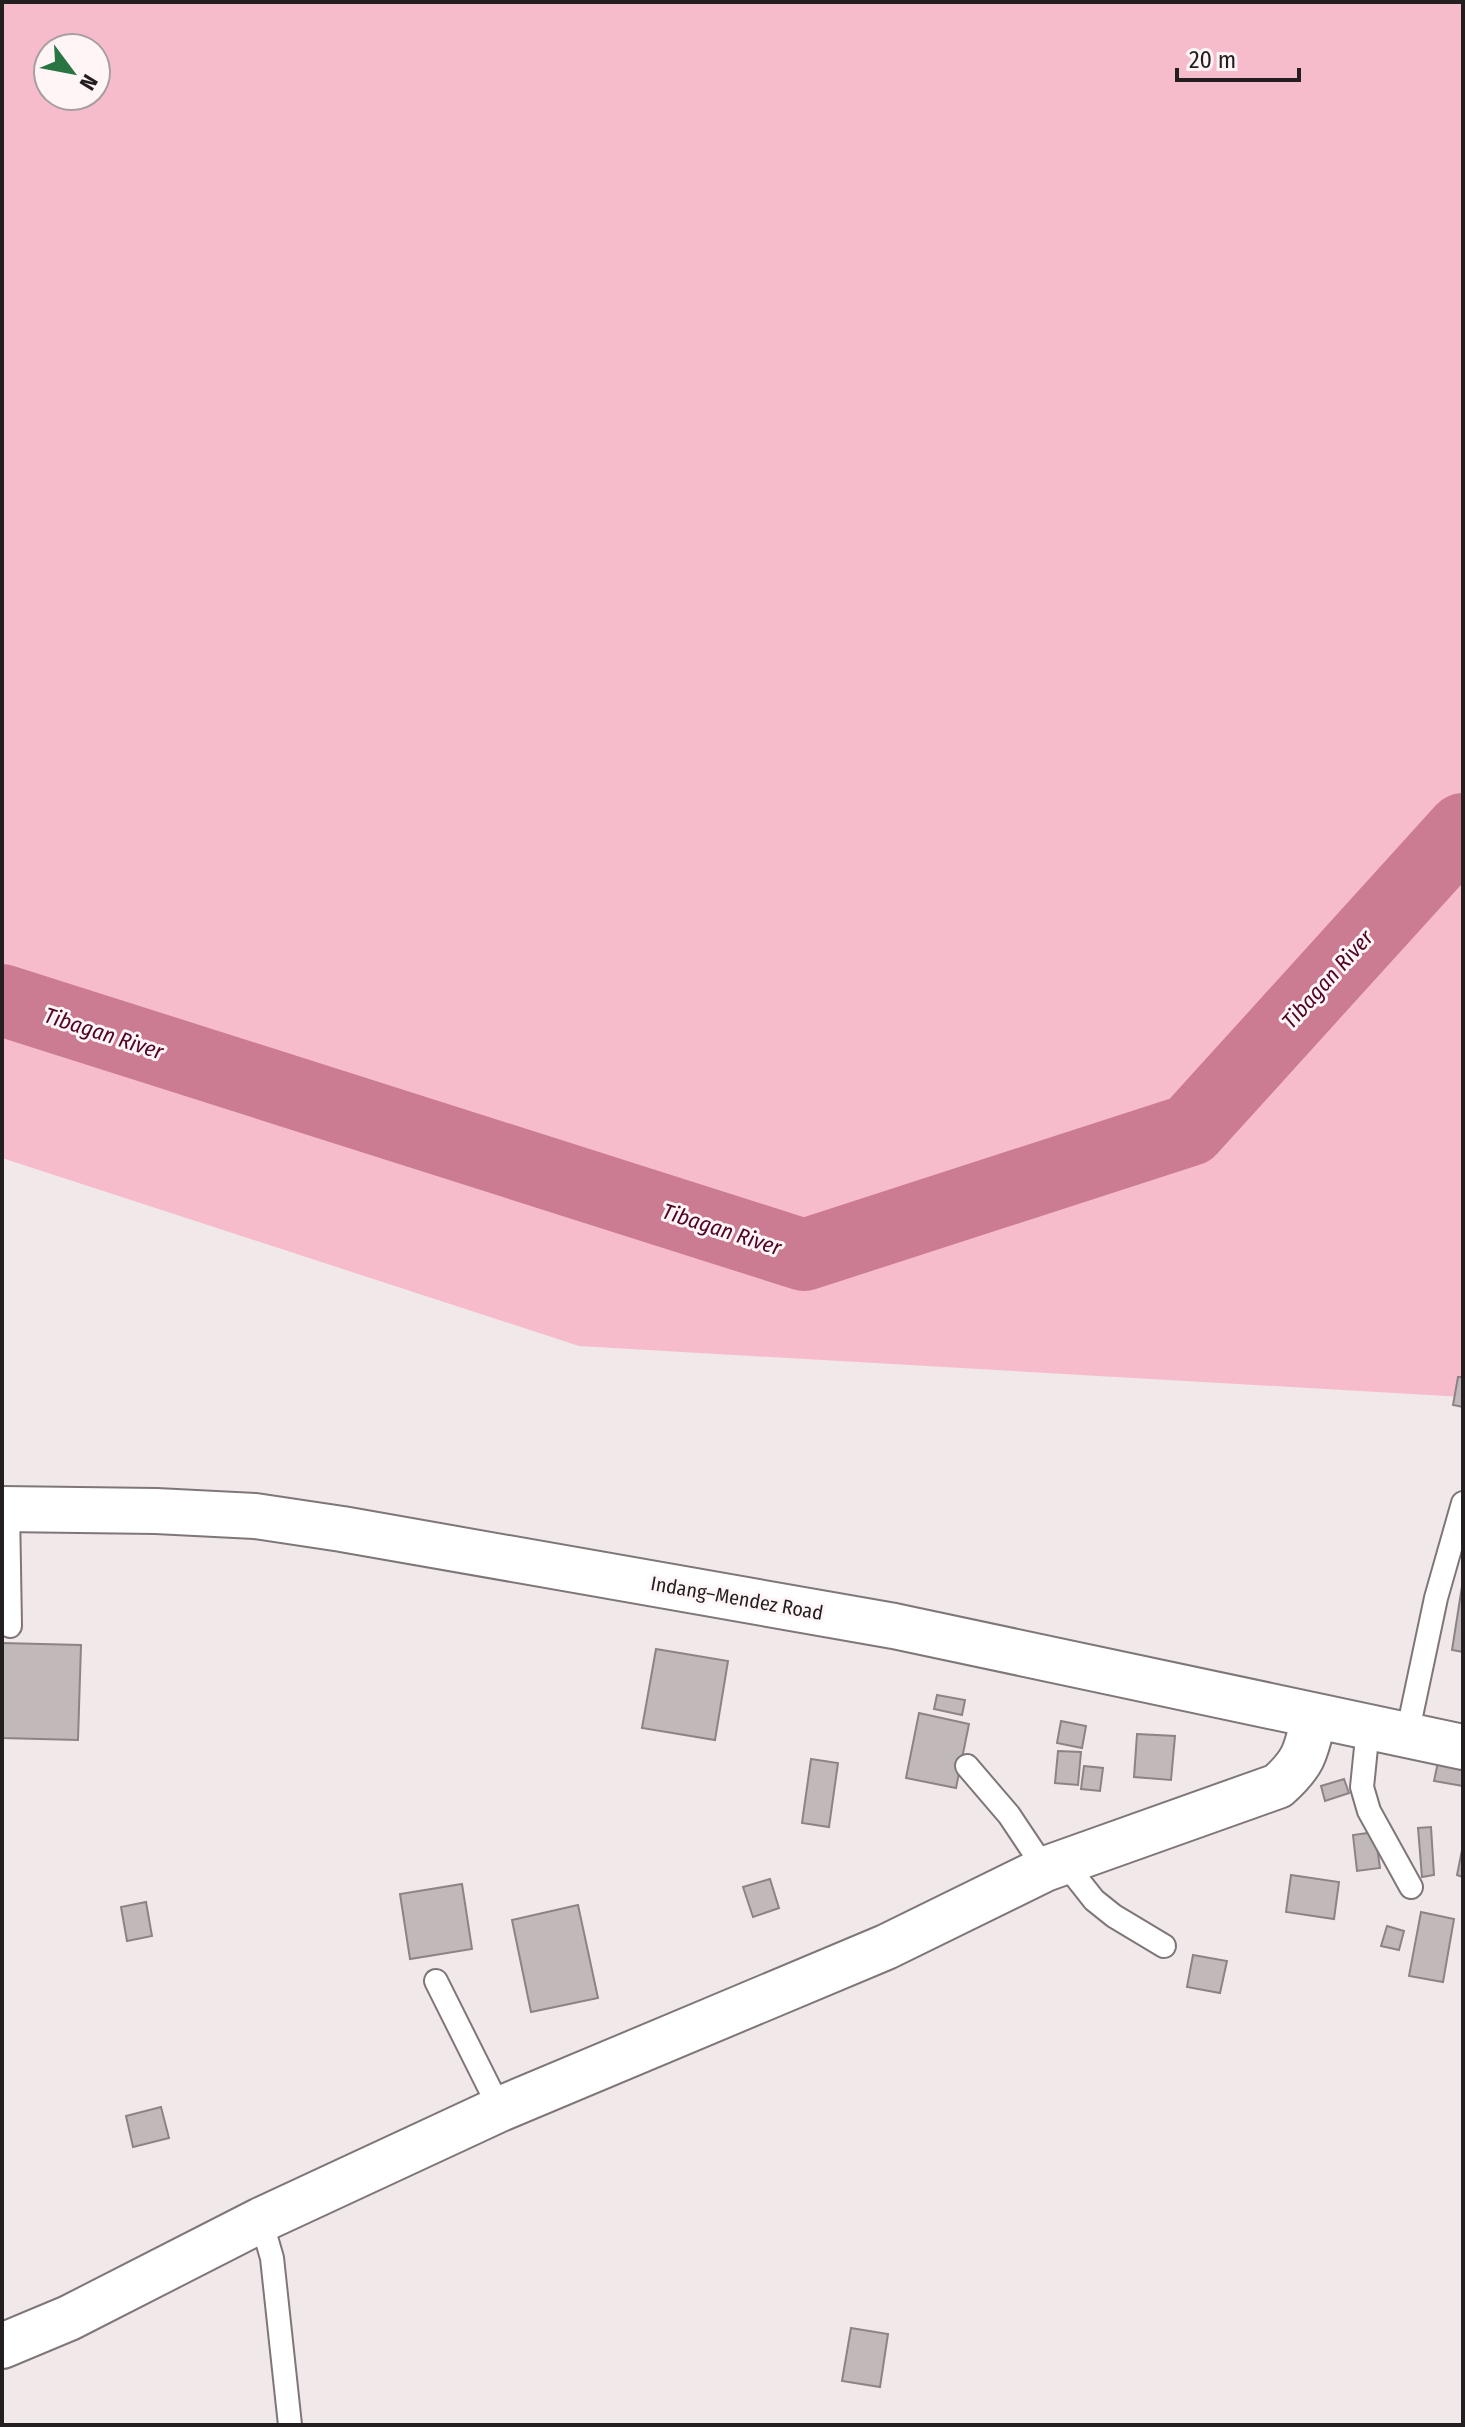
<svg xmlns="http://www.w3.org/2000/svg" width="1465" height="2427" viewBox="0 0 1465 2427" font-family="'Fira Sans Condensed',sans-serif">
<rect width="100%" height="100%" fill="#f1e8ea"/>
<path fill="#f7bccb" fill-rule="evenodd" d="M2,2H1463V1397L579,1346L2,1158ZM48,48H96V96H48Z"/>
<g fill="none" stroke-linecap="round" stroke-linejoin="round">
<polyline stroke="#cb7b92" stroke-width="72" points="2,1000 804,1255 1190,1130 1463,829"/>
</g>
<g fill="#c1b8ba" stroke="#8c8385" stroke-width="2">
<polygon points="1458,1377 1463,1377 1463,1407 1453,1405"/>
<polygon points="1463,1580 1463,1652 1452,1650"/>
<polygon points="2,1643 81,1645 78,1740 2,1738"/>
<polygon points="656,1649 728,1661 715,1740 642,1728"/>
<polygon points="937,1695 965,1700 962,1715 934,1709"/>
<polygon points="919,1713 969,1724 956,1788 906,1778"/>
<polygon points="1061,1721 1086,1726 1082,1748 1057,1743"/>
<polygon points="1137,1734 1175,1736 1171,1780 1134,1777"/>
<polygon points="1058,1751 1081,1752 1078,1785 1055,1783"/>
<polygon points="811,1759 838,1763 829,1827 802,1823"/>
<polygon points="1438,1762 1463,1766 1463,1786 1434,1781"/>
<polygon points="1084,1766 1103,1768 1100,1791 1081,1789"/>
<polygon points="1344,1779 1349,1793 1325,1801 1321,1786"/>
<polygon points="1431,1827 1434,1875 1422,1877 1418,1828"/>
<polygon points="1375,1832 1380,1868 1357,1871 1353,1835"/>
<polygon points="1463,1845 1463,1877 1457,1875"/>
<polygon points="1291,1875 1339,1882 1334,1919 1286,1912"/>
<polygon points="770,1879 779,1908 753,1917 743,1887"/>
<polygon points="462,1884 472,1949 410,1959 400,1894"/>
<polygon points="146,1902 152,1936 127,1941 121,1907"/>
<polygon points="578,1905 598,1998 531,2012 512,1920"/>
<polygon points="1421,1912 1454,1919 1443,1982 1409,1976"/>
<polygon points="1387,1926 1404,1931 1399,1950 1381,1946"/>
<polygon points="1193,1955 1227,1961 1220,1993 1187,1987"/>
<polygon points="161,2107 169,2138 133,2147 126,2116"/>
<polygon points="851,2328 888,2334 880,2387 842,2381"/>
</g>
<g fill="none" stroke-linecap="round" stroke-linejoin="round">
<defs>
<g id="lane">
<polyline points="8,1509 10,1626"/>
<polyline points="1368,1728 1362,1787 1369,1811 1411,1887"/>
<polyline points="1407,1735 1436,1598 1463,1503"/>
<polyline points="967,1766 1009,1815 1045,1869"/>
<polyline points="1064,1862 1094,1900 1114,1916 1164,1946"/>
<polyline points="436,1981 500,2109"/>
<polyline points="261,2220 272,2258 290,2425"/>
</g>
<path id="secondary" d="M2,2346L69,2318L261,2220L500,2109L886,1947L1045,1869L1278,1786C1305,1762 1306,1751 1314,1717"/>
<polyline id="primary" points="2,1509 156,1511 255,1516 342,1529 894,1626 1463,1747"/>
</defs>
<use href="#lane" stroke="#7f7678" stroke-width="26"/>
<use href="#secondary" stroke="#7f7678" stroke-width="48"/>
<use href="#primary" stroke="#7f7678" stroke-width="48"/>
<use href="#lane" stroke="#fff" stroke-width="22"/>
<use href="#secondary" stroke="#fff" stroke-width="44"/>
<use href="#primary" stroke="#fff" stroke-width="44"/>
</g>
<g text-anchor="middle" stroke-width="6" stroke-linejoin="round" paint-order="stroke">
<g font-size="20" fill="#231f20" stroke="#fff5f7">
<text transform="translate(737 1598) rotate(10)" y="7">Indang–Mendez Road</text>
</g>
<g font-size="22" font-style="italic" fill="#500526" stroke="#fff5f7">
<text transform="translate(1327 979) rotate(-48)" y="8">Tibagan River</text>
<text transform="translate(104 1033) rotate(18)" y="8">Tibagan River</text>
<text transform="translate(722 1229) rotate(18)" y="8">Tibagan River</text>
</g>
</g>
<rect width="1465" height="2427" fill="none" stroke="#231f20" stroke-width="8"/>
<g transform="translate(72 72) rotate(122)"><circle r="38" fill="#fff5f7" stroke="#a79fa1" stroke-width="2"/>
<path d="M0-6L14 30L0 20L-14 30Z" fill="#287443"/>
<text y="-12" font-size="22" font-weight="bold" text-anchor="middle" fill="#231f20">N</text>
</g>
<path d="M1177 68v12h122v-12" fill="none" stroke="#231f20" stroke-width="4"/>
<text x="1189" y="68" font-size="24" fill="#231f20" stroke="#fff5f7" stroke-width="6" paint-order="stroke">20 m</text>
</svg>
